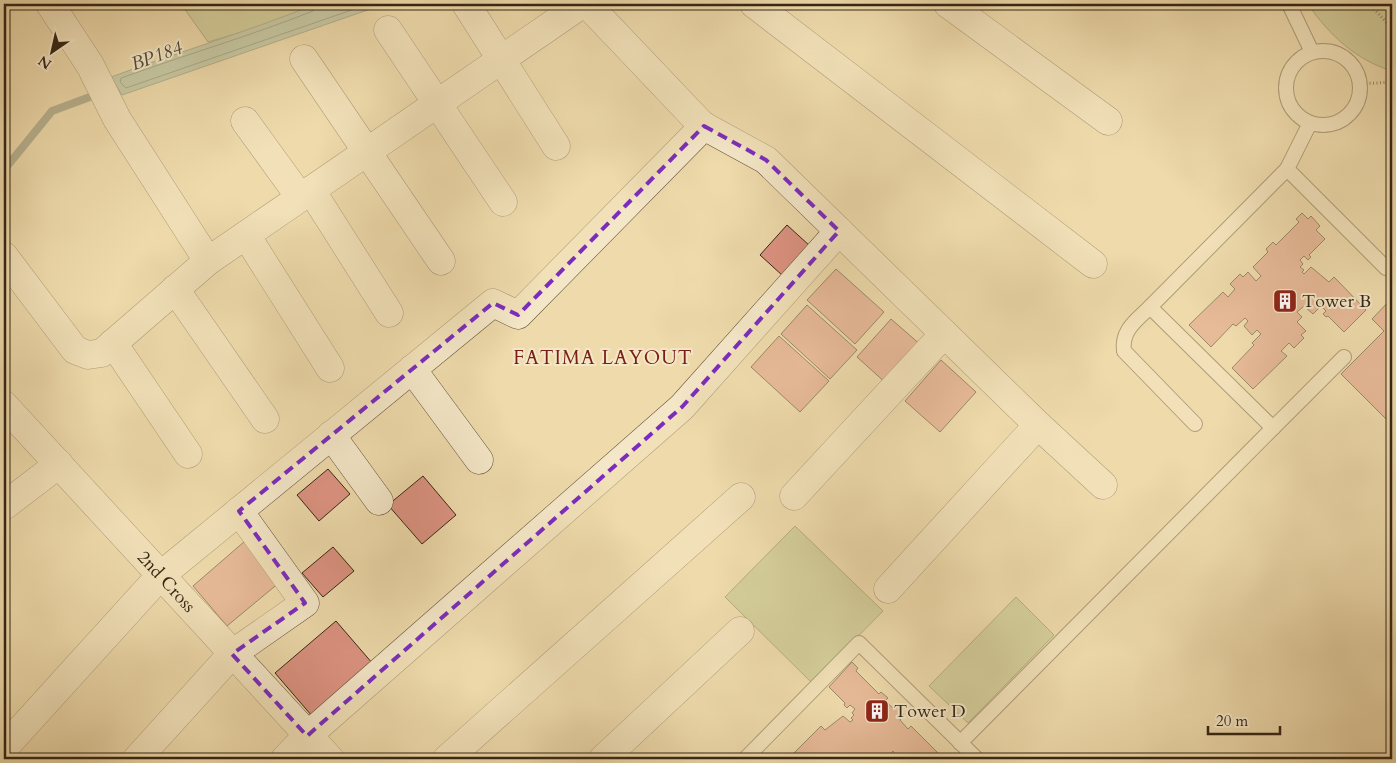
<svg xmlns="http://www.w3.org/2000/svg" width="1396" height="763" viewBox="0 0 1396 763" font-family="Cardo,serif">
<rect width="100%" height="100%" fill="#eedaab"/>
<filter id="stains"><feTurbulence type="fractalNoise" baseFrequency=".004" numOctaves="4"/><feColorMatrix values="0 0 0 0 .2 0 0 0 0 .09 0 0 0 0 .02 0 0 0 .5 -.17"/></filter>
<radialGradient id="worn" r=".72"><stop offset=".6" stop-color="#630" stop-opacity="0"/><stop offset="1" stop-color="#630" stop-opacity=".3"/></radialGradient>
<g fill="#b5c08b" stroke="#757350">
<polygon points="181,4 316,4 263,26 208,42"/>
<path d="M1308,4H1392V71C1356,60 1329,35 1308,4Z"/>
<polygon points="795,526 883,611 812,683 725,597"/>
<polygon points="1016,597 1054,635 968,723 929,686"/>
</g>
<path fill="#9bbba3" stroke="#727f6a" d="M316,4H385L122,95L111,77C179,52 249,31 316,4Z"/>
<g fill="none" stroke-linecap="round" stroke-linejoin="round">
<path stroke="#68705c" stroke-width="1" d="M316,4L313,11C250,36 185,55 121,78L120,82L126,88L369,4"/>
<polyline stroke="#727f6a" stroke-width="8" points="4,170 52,111 98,94"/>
</g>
<g fill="#dd9382" stroke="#352614">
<polygon points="1302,213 1308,219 1311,216 1320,226 1316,230 1325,239 1309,255 1311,257 1308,260 1304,256 1300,260 1303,264 1300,267 1304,270 1302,272 1304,274 1311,267 1329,282 1334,277 1366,310 1344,332 1328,316 1326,317 1323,314 1326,311 1321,306 1313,314 1304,306 1297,312 1302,317 1297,322 1306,331 1301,335 1304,338 1294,348 1289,343 1281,351 1287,356 1253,389 1232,368 1254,345 1252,343 1261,334 1257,330 1252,335 1244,326 1248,321 1245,318 1236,326 1233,324 1211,347 1189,325 1223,292 1228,297 1235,289 1230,284 1240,274 1243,277 1248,272 1256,281 1261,276 1253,267 1268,252 1266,249 1273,242 1276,245 1299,222 1296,219"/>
<polygon points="787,225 810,246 783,276 760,255"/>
<polygon points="836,269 884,312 855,344 807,300"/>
<polygon points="1392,298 1392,425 1341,374 1384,331 1372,319"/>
<polygon points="807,305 857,350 830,379 781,334"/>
<polygon points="891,319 922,346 888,385 857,357"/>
<polygon points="779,336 829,381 800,412 751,367"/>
<polygon points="941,360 976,392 940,432 905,401"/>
<polygon points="328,469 350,494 319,521 297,495"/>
<polygon points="423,476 456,515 422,544 388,505"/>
<polygon points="245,541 280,582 227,626 193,586"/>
<polygon points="333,547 354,571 323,597 302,573"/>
<polygon points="336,621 373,664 312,716 275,673"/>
<polygon points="852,662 858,668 856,671 879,694 881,692 888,698 885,701 895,710 897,707 904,715 900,720 908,729 911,726 944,759 908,759 909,758 905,754 898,759 893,751 885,759 837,759 833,755 828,759 789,758 821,726 825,730 843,716 850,722 853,720 851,718 854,715 852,713 855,709 850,705 847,708 844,705 845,703 829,687"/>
</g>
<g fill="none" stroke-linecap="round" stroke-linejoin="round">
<defs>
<g id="service">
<polyline points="1289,4 1312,52"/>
<circle cx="1323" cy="88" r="37"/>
<polyline points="1310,123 1287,169 1150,307 1273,428 1344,357"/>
<polyline points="1287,169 1386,268"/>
<path d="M1150,307C1137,320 1121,330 1124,351L1195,424"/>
<polyline points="960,743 1273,428"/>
<polyline points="745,759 859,643 977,759"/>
</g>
<g id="minor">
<polyline points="50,4 90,65 117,119 208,261 582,4"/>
<polyline points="466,4 556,146"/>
<polyline points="587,4 702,125 766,160 1038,425 888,589"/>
<polyline points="754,4 1093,264"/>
<polyline points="948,4 1108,121"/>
<polyline points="388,30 503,202"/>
<polyline points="304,59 441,261"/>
<polyline points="245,121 300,197"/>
<polyline points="311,190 389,313"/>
<polyline points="246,235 330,368"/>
<polyline points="4,256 75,350 88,355 102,353 208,261"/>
<polyline points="175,289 265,419"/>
<polyline points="113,343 188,454"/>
<polyline points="412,369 479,460"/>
<path id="s1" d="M4,405L330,759"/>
<polyline points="1038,425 1103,485"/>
<polyline points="331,435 379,501"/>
<polyline points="794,496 944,334"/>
<polyline points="4,506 59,464"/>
<polyline points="4,748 160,576 493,303 518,315 704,126"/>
<polyline points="137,759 232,654 305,603 239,511"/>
<polyline points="285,759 307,736 682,407 839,231"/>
<polyline points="447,759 741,497"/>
<polyline points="603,759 740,631"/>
</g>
</defs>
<use href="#service" stroke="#63533a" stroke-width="16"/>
<use href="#minor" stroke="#63533a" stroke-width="29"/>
<g stroke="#352614" stroke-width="3" stroke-dasharray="1 2.5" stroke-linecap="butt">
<polyline points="1369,4 1392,28"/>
<polyline points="1359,84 1392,82"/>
</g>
<use href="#service" stroke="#f4e7c8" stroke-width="14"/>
<use href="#minor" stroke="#f4e7c8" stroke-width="28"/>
</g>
<path d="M0 0H1396V763H0ZM704,126L766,160L839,231L682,407L307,736L232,654L305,603L239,511L493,303L518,315Z" fill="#eedaab" fill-opacity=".55" fill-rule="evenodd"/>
<path fill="none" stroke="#7b2cbf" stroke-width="4" stroke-dasharray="10 6" stroke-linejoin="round" d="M704,126L766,160L839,231L682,407L307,736L232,654L305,603L239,511L493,303L518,315Z"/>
<defs>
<symbol id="building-square" viewBox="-11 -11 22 22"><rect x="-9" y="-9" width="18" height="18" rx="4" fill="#8f2418" stroke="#f4e7c8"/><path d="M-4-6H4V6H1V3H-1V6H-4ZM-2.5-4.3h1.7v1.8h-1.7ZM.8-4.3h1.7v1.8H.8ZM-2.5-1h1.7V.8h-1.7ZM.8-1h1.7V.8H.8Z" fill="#fff"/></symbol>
</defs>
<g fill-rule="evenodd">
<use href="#building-square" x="1271" y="287" width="28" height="28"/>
<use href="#building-square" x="863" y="697" width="28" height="28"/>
</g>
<g text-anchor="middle" stroke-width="4" stroke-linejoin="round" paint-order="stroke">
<g font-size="18" fill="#352614" stroke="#f4e7c8" text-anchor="start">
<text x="1302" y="307">Tower B</text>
<text x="894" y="717">Tower D</text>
</g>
<g font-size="18" fill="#352614" stroke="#f4e7c8">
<text dy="6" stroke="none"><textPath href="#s1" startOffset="240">2nd Cross</textPath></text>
</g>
<g font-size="19" font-style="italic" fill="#4e4b38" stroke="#f4e7c8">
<text transform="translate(156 55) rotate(-20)" y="7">BP184</text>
</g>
<g font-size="19" letter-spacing="1" fill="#7a1f14" stroke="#f4e7c8">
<text x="603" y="364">FATIMA LAYOUT</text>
</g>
</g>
<rect width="1396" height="763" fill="none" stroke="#eedaab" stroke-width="20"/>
<rect x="5" y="5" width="1386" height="753" fill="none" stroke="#352614" stroke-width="2.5"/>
<rect x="10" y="10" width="1376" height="743" fill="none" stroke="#352614"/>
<g transform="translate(52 52) rotate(214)" stroke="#f4e7c8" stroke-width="4" paint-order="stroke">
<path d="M0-4L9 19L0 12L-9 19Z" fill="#352614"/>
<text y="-8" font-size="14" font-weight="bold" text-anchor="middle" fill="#352614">N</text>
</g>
<path d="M1208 726v8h72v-8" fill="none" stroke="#352614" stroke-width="2.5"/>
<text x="1216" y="726" font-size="15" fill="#352614" stroke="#f4e7c8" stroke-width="4" paint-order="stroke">20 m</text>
<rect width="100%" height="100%" filter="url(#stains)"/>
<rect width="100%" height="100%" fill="url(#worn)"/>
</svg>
